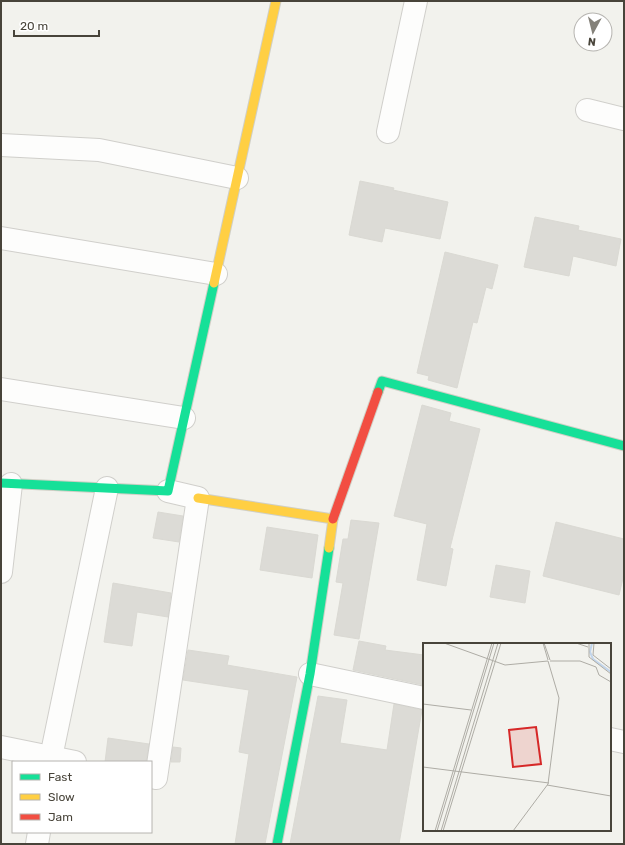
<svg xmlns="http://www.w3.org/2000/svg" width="625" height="845" viewBox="0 0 625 845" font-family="Rubik,sans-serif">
<rect width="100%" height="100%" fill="#f2f2ed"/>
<g fill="#dcdbd6" stroke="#dad9d3">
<polygon points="360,181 394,188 393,190 448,202 440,239 385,228 382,242 349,235"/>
<polygon points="535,217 579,226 578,230 621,239 616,266 573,256 569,276 524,267"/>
<polygon points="445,252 498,265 492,289 486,287 477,323 473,322 457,388 428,380 429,376 417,373"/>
<polygon points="422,405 451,413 449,421 480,429 450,548 453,549 446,586 417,580 427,524 394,516"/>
<polygon points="158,512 183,516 179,542 153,538"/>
<polygon points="351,520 379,523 359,639 334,635 343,583 336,582 343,539 348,539"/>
<polygon points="556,522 624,539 624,574 619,595 543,576"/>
<polygon points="267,527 318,535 312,578 260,570"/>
<polygon points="496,565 530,571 525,603 490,597"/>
<polygon points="113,583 171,593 168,617 137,612 132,646 104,642"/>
<polygon points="359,641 386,646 385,650 424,655 424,685 353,670"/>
<polygon points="188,650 229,656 227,665 297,677 265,844 235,844 249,754 239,752 249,690 183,680"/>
<polygon points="318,696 347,700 340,743 387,750 394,704 422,710 399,844 290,844"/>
<polygon points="108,738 149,744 146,762 105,762"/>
<polygon points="173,747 181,748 180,762 171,762"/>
</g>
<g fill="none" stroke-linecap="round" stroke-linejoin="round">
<defs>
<g id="street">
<polyline points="587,110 624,119"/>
<polyline points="388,132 416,1"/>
<polyline points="1,145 99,150 237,178"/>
<polyline points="1,238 216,274"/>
<polyline points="1,389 184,418"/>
<polyline points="1,572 11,484"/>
<polyline points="310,674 424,698"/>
<polyline points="610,739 624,742"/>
<polyline points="1,747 75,762"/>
<polyline points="50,762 107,488"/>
<polyline points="151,777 156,778 198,498 168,491"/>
<polyline points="37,844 39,832"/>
</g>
<g id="fast">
<polyline points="378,392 382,381 624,446"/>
<polyline points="1,483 168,491 214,283"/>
<polyline points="277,844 310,674 329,548"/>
</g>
<g id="slow">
<polyline points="214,283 276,1"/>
<polyline points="198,498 333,519 329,548"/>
</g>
<polyline id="jam" points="333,519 378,392"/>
</defs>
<use href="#street" stroke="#d0cfcb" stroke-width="24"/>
<use href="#fast" stroke="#d0cfc5" stroke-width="11"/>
<use href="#slow" stroke="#d0cfc5" stroke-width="11"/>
<use href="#jam" stroke="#d0cfc5" stroke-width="11"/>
<use href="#street" stroke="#fdfdfc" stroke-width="22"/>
<use href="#fast" stroke="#16e098" stroke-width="9"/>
<use href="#slow" stroke="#ffcf43" stroke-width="9"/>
<use href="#jam" stroke="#f24e42" stroke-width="9"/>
</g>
<g transform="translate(423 643)">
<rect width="188" height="188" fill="#f2f2ed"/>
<path fill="none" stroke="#c2d5eb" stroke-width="2" d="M169,0L167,9L170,16L188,29"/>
<path fill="none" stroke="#aeaca5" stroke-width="1" d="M21,0L82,22L125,18M120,0L125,17M121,0L127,17M153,0L165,4M166,0V14L188,31M171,0L170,12L188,26M127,18H157L173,24L176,32L188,39M0,61L48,67M0,124L126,140M124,142L188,153M12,188L69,0M14,188L71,0M18,188L75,0M20,188L78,0M90,188L125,141L136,55L125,18"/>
<path fill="#d62828" fill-opacity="0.15" stroke="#d62828" stroke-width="2" d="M113,84L118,121L90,124L86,87Z"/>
<rect width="188" height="188" fill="none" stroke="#48443a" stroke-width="2"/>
</g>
<rect width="625" height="845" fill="none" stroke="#48443a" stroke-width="4"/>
<rect x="12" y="761" width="140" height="72" fill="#ffffff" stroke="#b6b4b0"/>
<rect x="20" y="774" width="20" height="6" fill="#16e098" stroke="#b6b4b0"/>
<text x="48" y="781" font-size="12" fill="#48443a">Fast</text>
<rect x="20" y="794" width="20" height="6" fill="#ffcf43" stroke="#b6b4b0"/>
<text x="48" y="801" font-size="12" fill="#48443a">Slow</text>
<rect x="20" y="814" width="20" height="6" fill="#f24e42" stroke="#b6b4b0"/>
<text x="48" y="821" font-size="12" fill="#48443a">Jam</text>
<g transform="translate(593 32) rotate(187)"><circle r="19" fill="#ffffff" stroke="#b6b4b0"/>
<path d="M0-3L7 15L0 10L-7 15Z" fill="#848179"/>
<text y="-6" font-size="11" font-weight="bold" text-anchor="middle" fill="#48443a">N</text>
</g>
<path d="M14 30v6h85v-6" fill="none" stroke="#48443a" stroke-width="2"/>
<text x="20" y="30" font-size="12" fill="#48443a" stroke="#ffffff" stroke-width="3" paint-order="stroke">20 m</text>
</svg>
